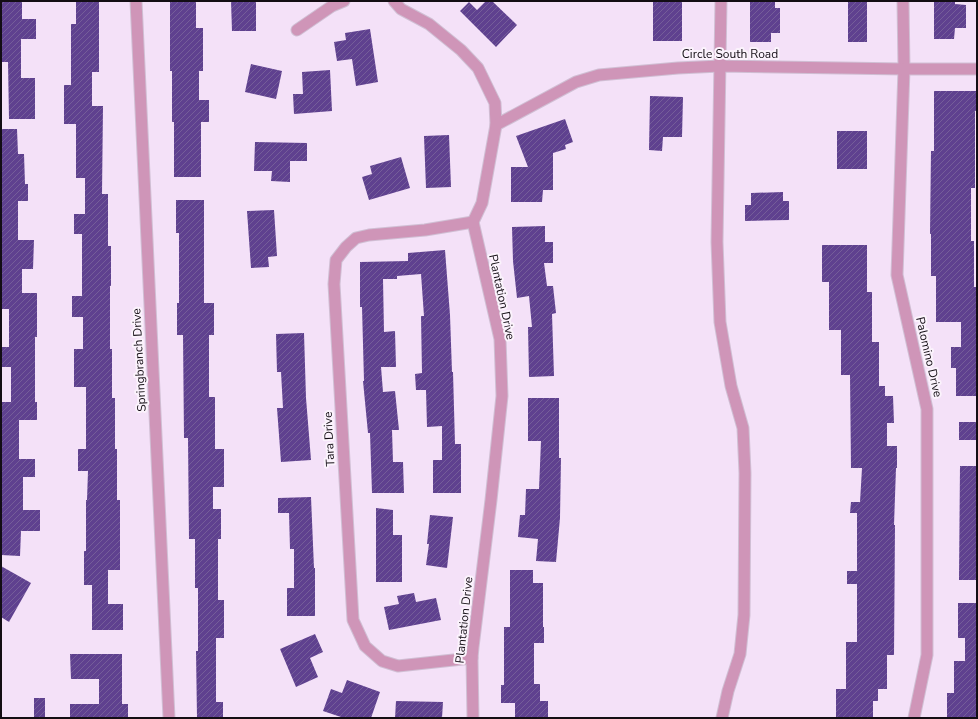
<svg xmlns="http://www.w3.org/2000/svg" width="978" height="719" viewBox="0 0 978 719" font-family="'Nunito Sans',sans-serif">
<defs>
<pattern id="building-hatch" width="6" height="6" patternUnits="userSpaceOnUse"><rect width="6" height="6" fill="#5f418f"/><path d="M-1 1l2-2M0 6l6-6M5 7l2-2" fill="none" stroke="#755e99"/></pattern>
</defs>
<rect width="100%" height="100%" fill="#f4e1f8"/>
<g fill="url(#building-hatch)">
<polygon points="1,1 22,1 22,19 36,19 36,39 21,39 21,78 35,78 35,119 9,119 8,62 1,62"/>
<polygon points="76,1 99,1 99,72 92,72 92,106 103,106 102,194 108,194 108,246 111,246 111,286 110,286 110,349 112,349 112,398 115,398 115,449 117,449 117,500 120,500 120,570 108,570 108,604 123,604 123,630 92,630 92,585 84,585 84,551 86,551 86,500 87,500 88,471 78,471 78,449 86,449 86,387 74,387 74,349 83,349 83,317 72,317 72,296 82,296 82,234 74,234 74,214 85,214 85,178 76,178 76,124 64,124 64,85 71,85 71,24 76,24"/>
<polygon points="170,1 196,1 196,28 203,28 203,71 199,71 199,100 209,100 209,122 201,122 201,177 174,177 174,122 172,122 172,71 170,71"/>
<polygon points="231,1 256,1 256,31 232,31"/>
<polygon points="486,1 492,1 517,25 496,47 460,11 469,2 477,10"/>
<rect x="653" y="1" width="29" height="40"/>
<polygon points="750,1 775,1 775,8 780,8 780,33 771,33 771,42 750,42"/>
<rect x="848" y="1" width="19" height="41"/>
<polygon points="934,1 955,1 955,4 966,5 966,28 955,28 954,39 934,39"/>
<polygon points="370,29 378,82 356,86 352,59 337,61 334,42 346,40 345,33"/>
<polygon points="251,64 282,71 276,99 245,92"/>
<polygon points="330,70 332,111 294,114 293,94 303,94 302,72"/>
<polygon points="934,91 977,91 977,111 975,111 975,188 971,188 971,241 974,241 974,287 977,287 977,396 956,396 956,368 951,368 951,347 961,347 961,322 936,322 936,276 931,276 931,234 930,234 931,151 934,151"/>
<polygon points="650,96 683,97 682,137 663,137 662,151 649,150"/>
<polygon points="565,119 573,142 565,145 566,149 553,153 553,190 543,190 542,202 511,202 511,167 528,167 516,136"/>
<polygon points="1,129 17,129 18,154 24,154 25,184 28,184 28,201 18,201 18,240 34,240 33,269 22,269 22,293 37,293 37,337 35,337 35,402 37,402 37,420 19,420 19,459 35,459 35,477 23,477 23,510 40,510 40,531 21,531 20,556 1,555 1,402 11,402 11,367 1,367 1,347 9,347 9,309 1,309"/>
<rect x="837" y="131" width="30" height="38"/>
<polygon points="449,135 451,187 426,188 424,136"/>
<polygon points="255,142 307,143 307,161 290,161 290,182 271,181 272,171 254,171"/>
<polygon points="401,157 410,188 369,200 362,177 372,174 370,166"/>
<polygon points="783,192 783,201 789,201 789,220 745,221 745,205 751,205 751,193"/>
<polygon points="176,200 204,200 204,303 214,303 214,335 209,335 209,397 215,397 215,449 224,449 224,487 213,487 213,509 221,509 221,539 218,539 218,600 224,600 224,638 216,638 216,702 223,702 223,718 197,718 196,651 198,651 198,588 195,588 195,539 189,539 188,438 184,438 183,335 177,335 177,303 179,303 179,233 176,233"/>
<polygon points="274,210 277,256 268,257 269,267 251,268 247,211"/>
<polygon points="545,226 545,242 553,242 553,263 544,263 547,286 553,286 556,313 552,314 554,376 529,377 528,327 532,327 529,296 517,298 513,261 512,227"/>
<polygon points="822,245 867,245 867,292 872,292 872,342 879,342 879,386 885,386 885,396 893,396 894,423 887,423 887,446 897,446 897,468 896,468 894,525 895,525 894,655 887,655 887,689 878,689 878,701 873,701 873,718 836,718 836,689 846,689 846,642 857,642 857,584 847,584 847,571 857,571 857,513 850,513 851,502 860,502 862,468 851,468 850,375 841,375 841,330 829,330 829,282 822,282"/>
<polygon points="445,250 450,315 452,372 453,372 455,444 461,444 461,493 433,493 433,460 442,460 442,426 427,427 426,390 416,390 415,374 422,373 421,316 424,316 421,274 397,276 397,279 383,279 384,332 395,331 396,367 381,367 383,392 395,391 399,430 392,430 393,462 403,462 404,493 372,493 370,433 368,433 363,381 364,381 362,307 360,307 360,262 408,261 408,253"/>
<polygon points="304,333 306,398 311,460 281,462 277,408 283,408 281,372 277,372 276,334"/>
<polygon points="528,398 559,398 559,458 561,458 560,518 556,562 536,561 538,539 518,537 520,515 525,515 526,489 539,489 541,441 528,441"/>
<rect x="959" y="422" width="18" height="18"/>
<polygon points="960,466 977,466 977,580 959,580"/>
<polygon points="311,497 314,568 315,568 315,616 287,616 287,588 294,588 294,549 290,549 289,513 278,513 278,498"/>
<polygon points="376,508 393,510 393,535 402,535 402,582 376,582"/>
<polygon points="430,515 453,517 447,568 426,565 429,544 427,544"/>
<polygon points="1,566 31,583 9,622 1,617"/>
<polygon points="510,570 533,570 533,583 543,583 543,627 544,627 544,643 534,643 534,684 540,684 540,701 548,701 548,718 515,718 515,703 501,703 501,685 504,685 504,627 510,627"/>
<polygon points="414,593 416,602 436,598 441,620 389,630 384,607 399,604 397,596"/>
<polygon points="958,603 977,603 977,718 947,718 947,693 954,693 954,661 965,661 965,638 958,638"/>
<polygon points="315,634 323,652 310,658 318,677 296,687 280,649"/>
<polygon points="70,654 122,654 122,704 128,704 128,718 70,718 70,704 99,704 99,679 71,679"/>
<polygon points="347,680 380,692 371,718 344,718 323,711 331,689 342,693"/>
<rect x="34" y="698" width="11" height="20"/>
<polygon points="396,701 443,702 442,718 395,718"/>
</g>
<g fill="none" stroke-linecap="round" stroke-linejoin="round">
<defs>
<g id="minor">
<polyline points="136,1 169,718"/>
<polyline points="394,1 401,9 429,24 461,50 478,68 495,103 496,125 482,203 473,222 500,339 502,396 491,500 473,647 472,658 473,718"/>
<polyline points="721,1 717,242 720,322 731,386 743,428 745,473 744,615 740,654 728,691 722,718"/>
<polyline points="903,1 904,69 897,275 927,409 927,655 914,718"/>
<polyline points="297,30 332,6 344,1"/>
<polyline points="496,125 576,82 599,75 678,68 720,66 904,69 977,69"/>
<polyline points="472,658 398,666 382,661 365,646 353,620 334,284 336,260 346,247 356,238 369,235 425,230 473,222"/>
</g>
</defs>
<use href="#minor" stroke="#d0bfd4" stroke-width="13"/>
<use href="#minor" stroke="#cf95b8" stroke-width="11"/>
</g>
<g text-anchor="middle" stroke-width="4" stroke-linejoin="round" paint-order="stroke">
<g font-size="12" fill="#130d14" stroke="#fbf3fc">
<text x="730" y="58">Circle South Road</text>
<text transform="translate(502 297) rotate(78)" y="4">Plantation Drive</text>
<text transform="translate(929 357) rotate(77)" y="4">Palomino Drive</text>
<text transform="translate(139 360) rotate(-93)" y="4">Springbranch Drive</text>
<text transform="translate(329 439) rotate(-93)" y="4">Tara Drive</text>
<text transform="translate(464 620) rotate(-84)" y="4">Plantation Drive</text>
</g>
</g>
<rect width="978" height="719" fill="none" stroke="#130d14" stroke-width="4"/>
</svg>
